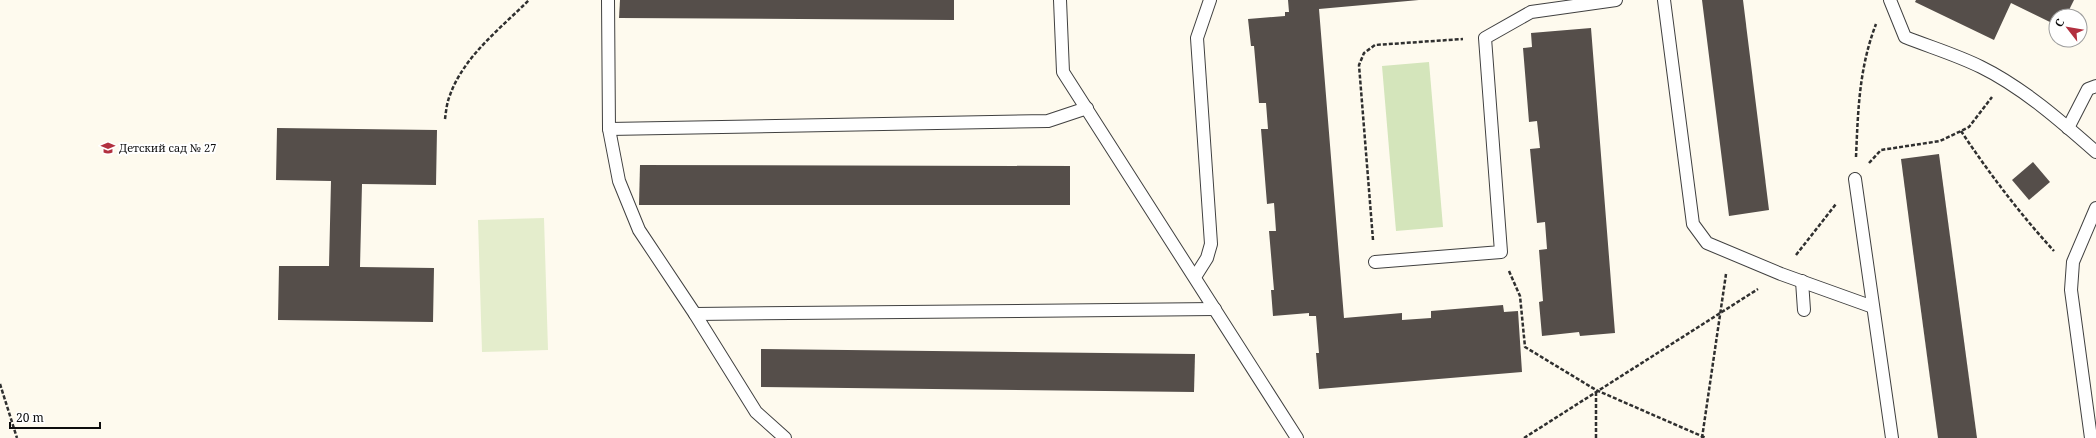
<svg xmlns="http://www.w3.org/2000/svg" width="2096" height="438" viewBox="0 0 2096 438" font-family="'Noto Serif',serif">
<rect width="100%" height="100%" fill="#fefaee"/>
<polygon fill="#d4e5bb" points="1429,62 1443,227 1396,231 1382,66"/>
<polygon fill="#e4edcc" points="544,218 548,350 482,352 478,220"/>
<g fill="#554e4a">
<polygon points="620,0 954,0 954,20 619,18"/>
<polygon points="1288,0 1419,0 1319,9 1344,318 1402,313 1402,320 1431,318 1431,311 1503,305 1504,312 1518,311 1522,372 1319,389 1316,353 1319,353 1316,316 1309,316 1309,313 1273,316 1271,290 1274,290 1269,231 1276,231 1274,203 1267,204 1261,129 1268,129 1266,103 1259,103 1254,46 1251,46 1248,19 1285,16 1285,12 1289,12"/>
<polygon points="1702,0 1743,0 1769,210 1729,216"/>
<polygon points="1916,0 2074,0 2066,16 2056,16 2056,25 2011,3 1994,40 1915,2"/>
<polygon points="1591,28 1615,333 1580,336 1579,332 1542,336 1539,302 1543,301 1539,250 1547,249 1545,222 1537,223 1530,149 1540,148 1537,121 1529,122 1523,48 1532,47 1531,33"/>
<polygon points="277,128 437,130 436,185 362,184 360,267 434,268 433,322 278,320 279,266 329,266 331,181 276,180"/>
<polygon points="1939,154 1977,438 1938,438 1913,251 1901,159"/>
<polygon points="2033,162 2050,182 2029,200 2012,180"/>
<polygon points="640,165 1070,166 1070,205 639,205"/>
<polygon points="761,349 1195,354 1194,392 761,387"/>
</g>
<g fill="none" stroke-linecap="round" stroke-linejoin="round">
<defs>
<g id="service">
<polyline points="608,0 609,129 619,181 639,230 695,314 756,412 785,438"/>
<polyline points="1060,0 1063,72 1297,438"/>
<polyline points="1664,0 1693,224 1707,243 1781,274 1873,307"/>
<path d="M1890,0L1905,37C1930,47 1957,55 1981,67C2022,87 2062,122 2096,152"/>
<polyline points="2068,128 2088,89 2096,86"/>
<polyline points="609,129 1048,121 1087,108"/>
<polyline points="1855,179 1892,438"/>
<polyline points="1375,262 1501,252 1485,38 1531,12 1616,0"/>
<polyline points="1195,277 1207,258 1211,244 1197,38 1210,0"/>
<polyline points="1802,281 1804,310"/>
<polyline points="695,314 1215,309"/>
<polyline points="2091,438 2071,290 2073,262 2096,208"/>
</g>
</defs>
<use href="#service" stroke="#404040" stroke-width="14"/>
<g stroke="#2f2f2f" stroke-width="2.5" stroke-dasharray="4 2" stroke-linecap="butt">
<path d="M445,119C446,111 447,102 450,95C464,56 501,28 529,0"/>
<path d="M1961,131C1989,173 2020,214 2054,251"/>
<path d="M1856,157C1858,111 1859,68 1876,24"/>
<polyline points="1869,163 1881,150 1940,141 1961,131 1969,127 1992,97"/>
<polyline points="1373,240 1359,65 1364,53 1375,45 1463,39"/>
<polyline points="1796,255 1836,204"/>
<polyline points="1509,271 1520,296 1525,347 1596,390 1706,438"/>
<polyline points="0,384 17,438"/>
<polyline points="1524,438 1758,289"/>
<polyline points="1596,438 1596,391"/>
<polyline points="1702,438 1726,274"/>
</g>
<use href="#service" stroke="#fff" stroke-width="12"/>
</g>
<defs>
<symbol id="school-bare" viewBox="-9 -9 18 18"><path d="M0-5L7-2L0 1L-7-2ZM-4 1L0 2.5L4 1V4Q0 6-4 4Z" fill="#b2303f" stroke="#fff" stroke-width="2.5" paint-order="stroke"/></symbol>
</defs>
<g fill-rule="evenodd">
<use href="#school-bare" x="98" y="138" width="20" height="20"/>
</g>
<g text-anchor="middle" stroke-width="4" stroke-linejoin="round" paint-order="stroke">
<g font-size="11" fill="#0d0d0d" stroke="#fff" text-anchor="start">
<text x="119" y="152">Детский сад № 27</text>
</g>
</g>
<g transform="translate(2068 28) rotate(301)"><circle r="19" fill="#ffffff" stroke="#9e9e9e"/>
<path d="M0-3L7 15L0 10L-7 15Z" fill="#b2303f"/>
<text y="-6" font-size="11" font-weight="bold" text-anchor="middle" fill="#0d0d0d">С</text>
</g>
<path d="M10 422v6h90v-6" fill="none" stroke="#0d0d0d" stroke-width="2"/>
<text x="16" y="422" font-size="12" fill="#0d0d0d" stroke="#ffffff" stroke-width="3" paint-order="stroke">20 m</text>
</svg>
